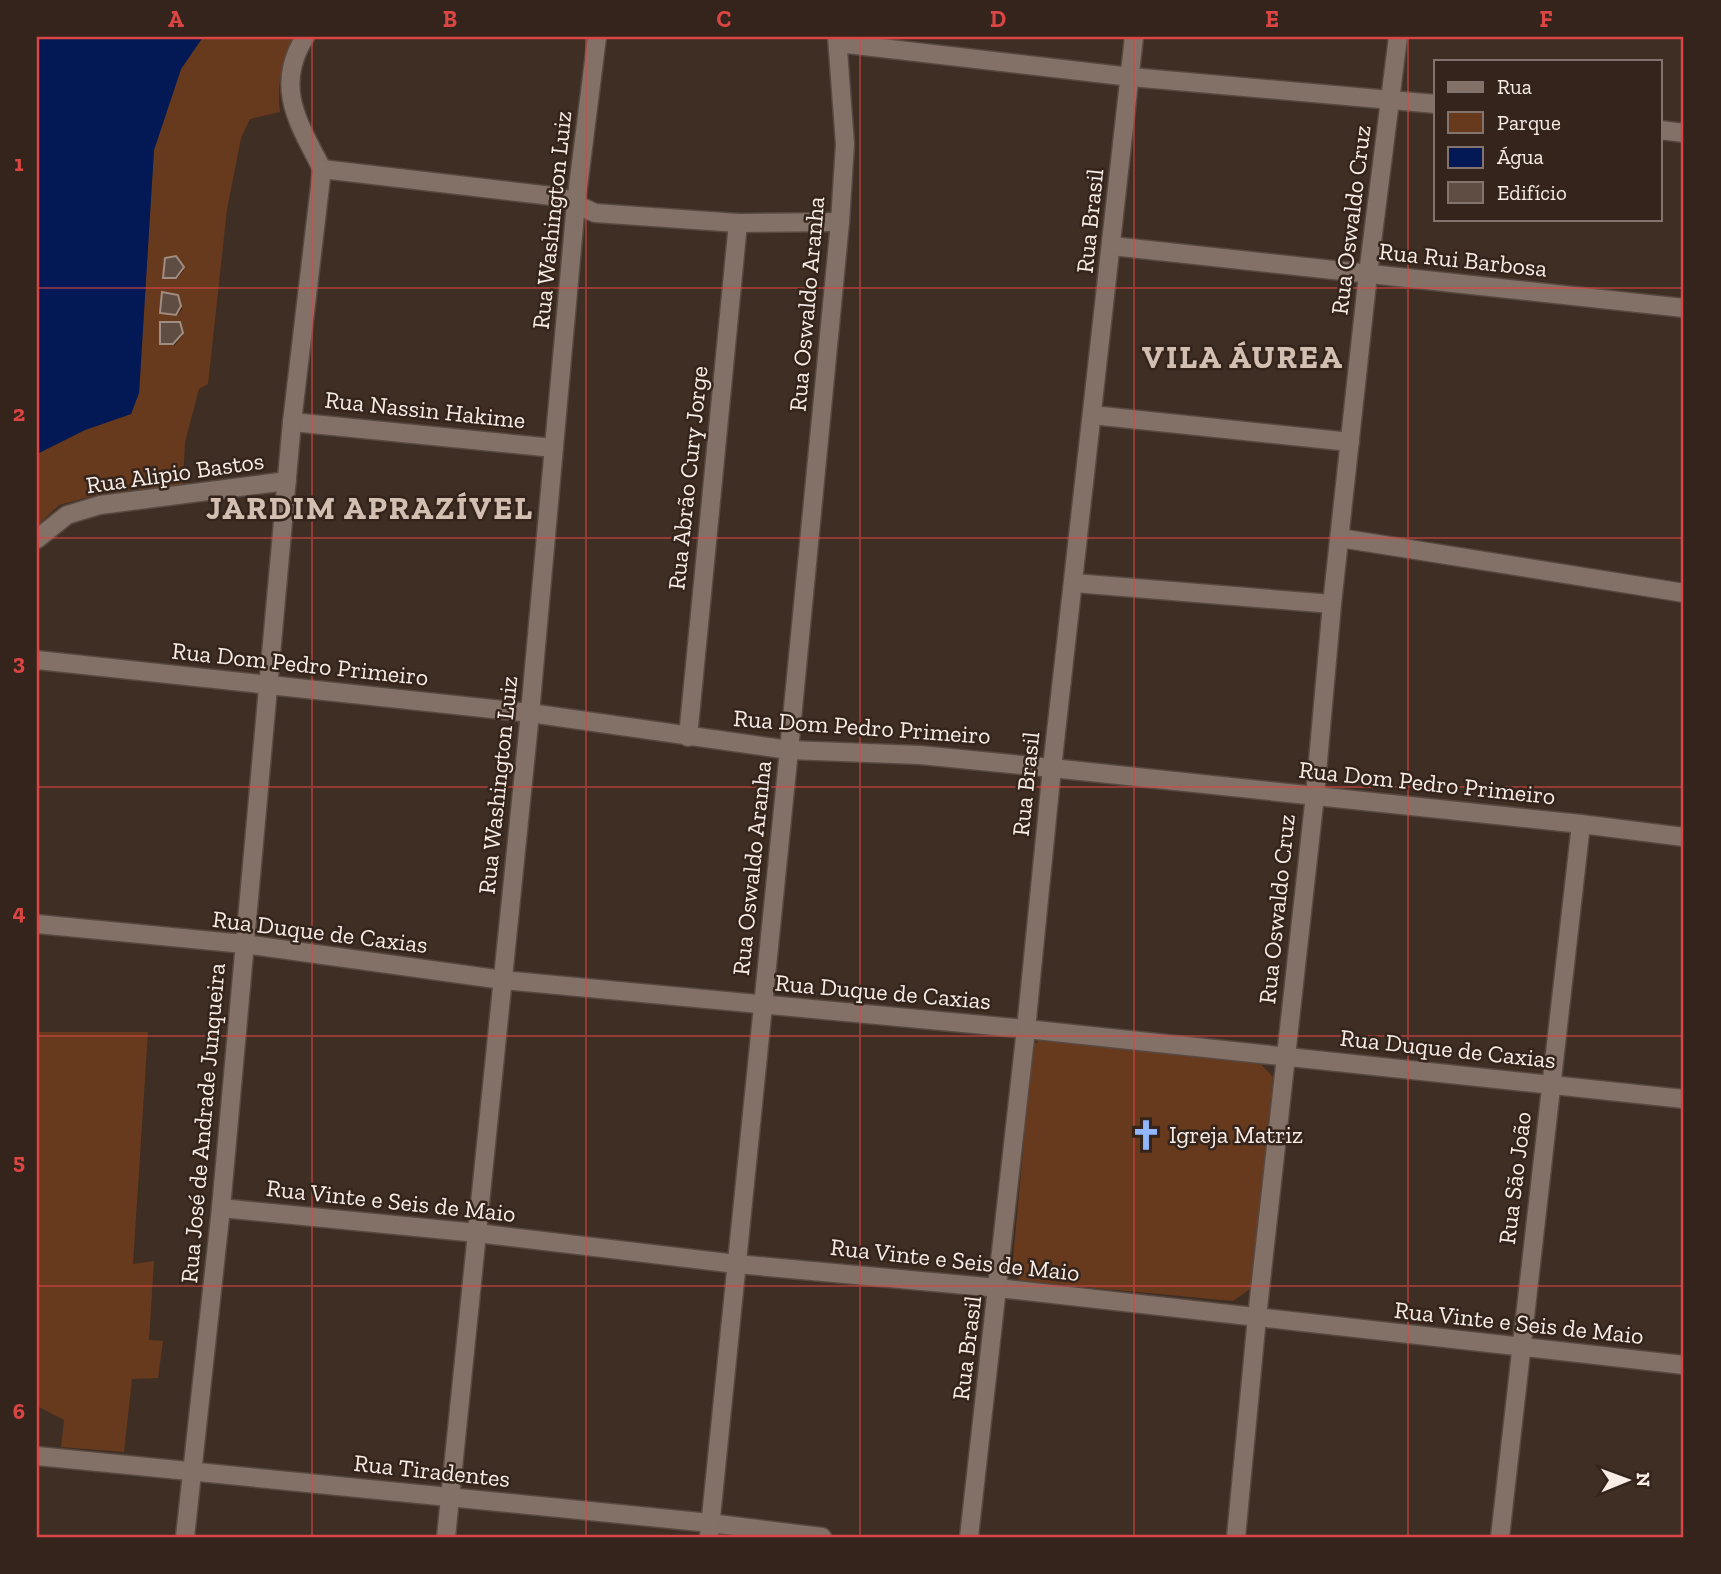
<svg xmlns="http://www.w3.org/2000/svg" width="1721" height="1574" viewBox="0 0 1721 1574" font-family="'Zilla Slab',serif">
<rect width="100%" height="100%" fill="#3e2e24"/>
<g fill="#683a1d" fill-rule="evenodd">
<path d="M203,37H293C283,63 276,84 280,112L250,119L241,138L227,209L208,384L199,389L185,442L183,484L100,494L59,505L37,526V454L85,430L131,414L139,393L154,150L181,69ZM162,293L178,295L181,306L176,315L160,313Z"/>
<polygon points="37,1032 148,1032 133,1264 154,1261 149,1340 163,1341 158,1378 132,1379 124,1452 61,1447 64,1420 37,1406"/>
<polygon points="1044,1037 1259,1062 1273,1077 1253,1287 1233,1301 1020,1281 1012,1269 1033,1045"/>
</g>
<polygon fill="#031956" points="37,37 203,37 181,69 154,150 139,393 131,414 85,430 37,454"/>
<g fill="#0007">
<polygon points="175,258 184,270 177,279 167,278 165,277"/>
<polygon points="179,298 182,309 177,316 162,313"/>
<polygon points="181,326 183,335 175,345 163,345 162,343"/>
</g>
<g fill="#5f4d43" stroke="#a08c81" stroke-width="2">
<polygon points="176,256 184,267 176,278 163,278 165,258"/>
<polygon points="162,292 178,295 181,306 176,315 160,313"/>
<polygon points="160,322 180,322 183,333 173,344 160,344"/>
</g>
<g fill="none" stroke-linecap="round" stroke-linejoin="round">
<defs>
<g id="street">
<path d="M305,37C274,87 298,122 322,169"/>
<polyline points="1134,37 1052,768 1581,824 1684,837"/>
<polyline points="838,43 1131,77 1436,104"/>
<polyline points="1660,130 1684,133"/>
<polyline points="322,169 560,197 595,213 738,223 840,222"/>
<polyline points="1112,246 1684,308"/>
<polyline points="1092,415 1350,442"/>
<polyline points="292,422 554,448"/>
<polyline points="1340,538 1684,593"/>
<polyline points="37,539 67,515 100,505 287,481"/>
<polyline points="1074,583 1332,604"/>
<polyline points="37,660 530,713 789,750"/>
<polyline points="688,737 738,223"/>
<polyline points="37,924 244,944 503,980 1026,1029 1684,1099"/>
<polyline points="221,1208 477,1233 736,1264 998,1288 1684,1365"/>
<polyline points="185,1537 221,1208 292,422 322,169"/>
<polyline points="446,1537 530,713 576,203 597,37"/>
<polyline points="1236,1537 1257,1317 1315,795 1332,604 1368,274 1398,37"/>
<polyline points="1500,1537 1581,824"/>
</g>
<g id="secondary">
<polyline points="789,750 920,755 1052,768 1026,1029 969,1537"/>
<polyline points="37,1456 710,1523 822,1537"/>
<polyline points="709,1537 789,750 840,222 845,144 837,37"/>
</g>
</defs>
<use href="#street" stroke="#574941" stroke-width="21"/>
<use href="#secondary" stroke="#574941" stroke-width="21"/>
<use href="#street" stroke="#837066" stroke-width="18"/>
<use href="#secondary" stroke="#837066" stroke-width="18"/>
</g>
<path fill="none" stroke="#db4544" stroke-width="2" stroke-opacity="0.55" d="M312,37V1537M586,37V1537M860,37V1537M1134,37V1537M1408,37V1537M37,288H1684M37,538H1684M37,787H1684M37,1036H1684M37,1286H1684"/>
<defs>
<symbol id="church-bare" viewBox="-9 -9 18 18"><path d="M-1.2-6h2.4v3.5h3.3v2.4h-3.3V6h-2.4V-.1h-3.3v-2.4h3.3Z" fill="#93b7fd" stroke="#34241b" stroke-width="2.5" paint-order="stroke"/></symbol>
</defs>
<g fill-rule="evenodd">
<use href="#church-bare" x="1124" y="1113" width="44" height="44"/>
</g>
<g text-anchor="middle" stroke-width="5" stroke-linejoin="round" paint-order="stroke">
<g font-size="24" fill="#f7ece6" stroke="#34241b">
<text transform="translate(552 220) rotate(-84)" y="8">Rua Washington Luiz</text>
<text transform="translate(1351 220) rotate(-83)" y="8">Rua Oswaldo Cruz</text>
<text transform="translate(1090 221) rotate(-84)" y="8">Rua Brasil</text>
<text transform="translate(1463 260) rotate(6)" y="8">Rua Rui Barbosa</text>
<text transform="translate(807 304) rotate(-85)" y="8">Rua Oswaldo Aranha</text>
<text transform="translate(425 410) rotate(6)" y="8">Rua Nassin Hakime</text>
<text transform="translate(175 473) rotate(-8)" y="8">Rua Alipio Bastos</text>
<text transform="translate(688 478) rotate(-84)" y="8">Rua Abrão Cury Jorge</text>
<text transform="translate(300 664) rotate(6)" y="8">Rua Dom Pedro Primeiro</text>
<text transform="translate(862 727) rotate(4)" y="8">Rua Dom Pedro Primeiro</text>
<text transform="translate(1427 783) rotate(6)" y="8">Rua Dom Pedro Primeiro</text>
<text transform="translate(1026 784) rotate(-84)" y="8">Rua Brasil</text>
<text transform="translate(498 785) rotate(-84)" y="8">Rua Washington Luiz</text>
<text transform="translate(752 868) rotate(-84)" y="8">Rua Oswaldo Aranha</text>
<text transform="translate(1277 909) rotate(-84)" y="8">Rua Oswaldo Cruz</text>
<text transform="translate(320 932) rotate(7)" y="8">Rua Duque de Caxias</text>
<text transform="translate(883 992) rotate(5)" y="8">Rua Duque de Caxias</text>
<text transform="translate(1448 1049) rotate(6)" y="8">Rua Duque de Caxias</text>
<text transform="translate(203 1123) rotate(-85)" y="8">Rua José de Andrade Junqueira</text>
<text transform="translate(1515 1178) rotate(-83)" y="8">Rua São João</text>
<text transform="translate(391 1201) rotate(6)" y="8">Rua Vinte e Seis de Maio</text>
<text transform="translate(955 1260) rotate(6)" y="8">Rua Vinte e Seis de Maio</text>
<text transform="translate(1519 1323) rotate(6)" y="8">Rua Vinte e Seis de Maio</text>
<text transform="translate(967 1348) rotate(-83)" y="8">Rua Brasil</text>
<text transform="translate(432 1471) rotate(6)" y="8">Rua Tiradentes</text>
</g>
<g font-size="24" fill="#f7ece6" stroke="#34241b" text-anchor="start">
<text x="1169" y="1143">Igreja Matriz</text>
</g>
<g font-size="32" font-weight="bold" letter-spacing="2" fill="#d3beb2" stroke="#34241b">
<text x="1243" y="368">VILA ÁUREA</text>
<text x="370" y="519">JARDIM APRAZÍVEL</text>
</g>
</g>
<rect width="1721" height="1574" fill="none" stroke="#34241b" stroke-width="77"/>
<rect x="1434" y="60" width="228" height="161" fill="#34241b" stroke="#82746c" stroke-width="2"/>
<rect x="1448" y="82" width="35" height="10" fill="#837066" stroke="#82746c" stroke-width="2"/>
<text x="1497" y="94" font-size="21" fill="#f7ece6">Rua</text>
<rect x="1448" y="112" width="35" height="21" fill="#683a1d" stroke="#82746c" stroke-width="2"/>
<text x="1497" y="130" font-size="21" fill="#f7ece6">Parque</text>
<rect x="1448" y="147" width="35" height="21" fill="#031956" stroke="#82746c" stroke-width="2"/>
<text x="1497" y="164" font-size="21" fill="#f7ece6">Água</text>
<rect x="1448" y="182" width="35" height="21" fill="#5f4d43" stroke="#82746c" stroke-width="2"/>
<text x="1497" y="200" font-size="21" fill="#f7ece6">Edifício</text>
<g transform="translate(1627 1480) rotate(89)" stroke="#34241b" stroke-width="5" paint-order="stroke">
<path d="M0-5L12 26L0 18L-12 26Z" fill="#f7ece6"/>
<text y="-10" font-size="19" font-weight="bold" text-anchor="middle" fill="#f7ece6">N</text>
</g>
<rect x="38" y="38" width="1644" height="1498" fill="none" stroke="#db4544" stroke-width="2.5"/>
<g font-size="23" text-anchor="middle" font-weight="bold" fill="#db4544">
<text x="176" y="27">A</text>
<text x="450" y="27">B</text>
<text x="724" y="27">C</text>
<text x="998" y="27">D</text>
<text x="1272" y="27">E</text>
<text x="1546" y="27">F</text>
<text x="19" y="171">1</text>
<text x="19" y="421">2</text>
<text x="19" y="670">3</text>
<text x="19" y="920">4</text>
<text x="19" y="1169">5</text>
<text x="19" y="1419">6</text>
</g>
</svg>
